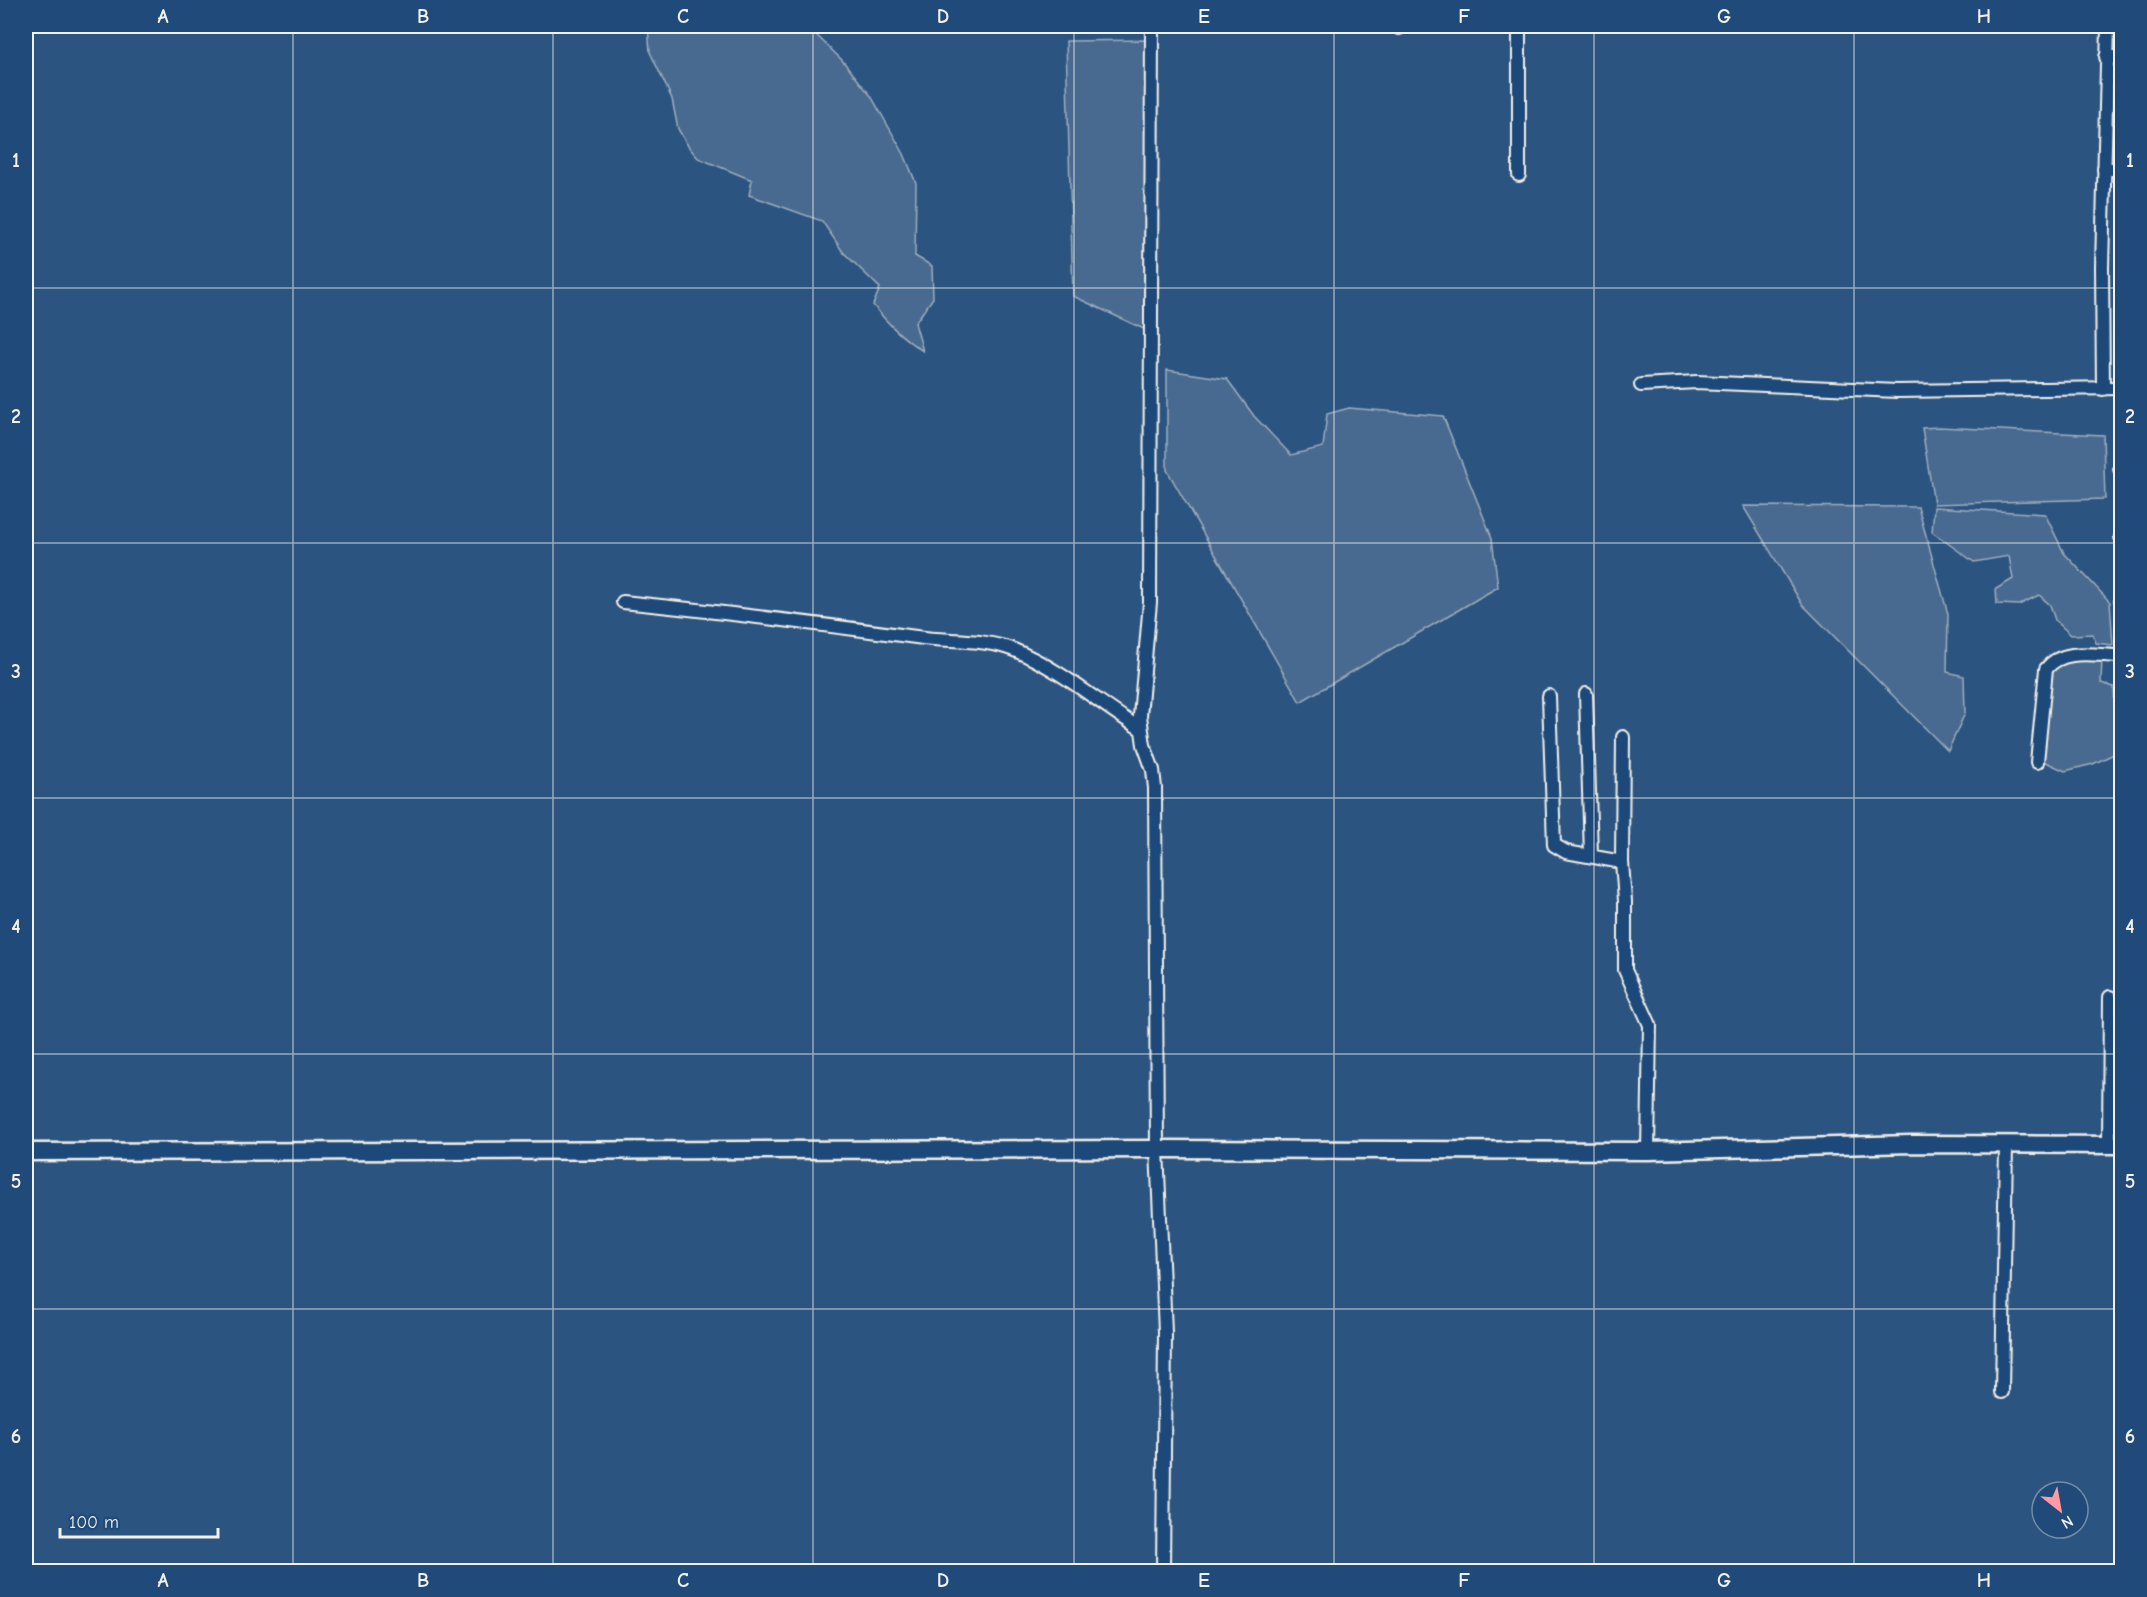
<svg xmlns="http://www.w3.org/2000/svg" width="2147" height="1597" viewBox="0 0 2147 1597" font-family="'Comic Neue',sans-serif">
<rect width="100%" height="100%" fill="#2c5481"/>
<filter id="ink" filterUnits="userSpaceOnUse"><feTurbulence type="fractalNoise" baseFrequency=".0167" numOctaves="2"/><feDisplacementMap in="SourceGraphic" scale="12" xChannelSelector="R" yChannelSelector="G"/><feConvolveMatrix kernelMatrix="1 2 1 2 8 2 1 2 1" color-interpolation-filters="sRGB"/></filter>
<g filter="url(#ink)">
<g fill="#496b90" stroke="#9eaebc" stroke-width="1.5">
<path d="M648,26H807L842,60L871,96L904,154L916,183L915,256L932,266L933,298L915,323L923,351C903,339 888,324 873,305L880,288L843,252L822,221L749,195L752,180L698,158L688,146L678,129L672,99L650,52Z"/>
<polygon points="1149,40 1148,331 1073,296 1066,41"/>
<polygon points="1167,370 1227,379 1254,416 1291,455 1323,447 1327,414 1349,408 1443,416 1492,538 1498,587 1300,702 1167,470"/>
<polygon points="1939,427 2103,435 2105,499 1934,504 1922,428"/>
<polygon points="1743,506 1918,507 1948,614 1947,672 1964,676 1965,713 1948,751 1802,604"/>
<polygon points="1934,507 2045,514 2064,553 2110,602 2113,645 2096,643 2093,634 2071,635 2055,620 2050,605 2039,595 2019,605 1997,604 1996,589 2013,579 2009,556 1974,562 1932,532"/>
<polygon points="2102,659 2101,683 2114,687 2116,753 2093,764 2065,771 2041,760 2050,670 2063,660"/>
</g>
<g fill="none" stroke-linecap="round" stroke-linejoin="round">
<defs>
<g id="minor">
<polyline points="1152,26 1150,602 1140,716 1144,745 1153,770 1155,788 1157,1149 1165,1332 1163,1572"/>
<polyline points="1399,26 1399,28"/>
<polyline points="1519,26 1519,175"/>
<polyline points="2106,57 2122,57"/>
<polyline points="2104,169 2122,169"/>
<polyline points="1641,385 1697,382 1897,391 2122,388"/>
<polyline points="2103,389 2102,267 2108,26"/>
<polyline points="2120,469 2122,469"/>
<polyline points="2121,537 2122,537"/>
<polyline points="2121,600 2122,600"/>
<path d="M623,602C721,612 818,624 916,637C949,642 983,638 1014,650C1061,669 1098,703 1141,729"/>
<polyline points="1586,694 1591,855"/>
<polyline points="1549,696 1554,845 1566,852 1622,862"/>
<polyline points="1623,737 1622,862 1625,901 1625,970 1650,1025 1648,1151"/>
<path d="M2037,762L2046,669C2063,647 2097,656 2122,656"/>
<polyline points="2109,1145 2110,997"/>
<polyline points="2002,1392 2006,1145"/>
</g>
<polyline id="tertiary" points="26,1152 1157,1149 1648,1151 1911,1144 2122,1145"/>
</defs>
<use href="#minor" stroke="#f4f1e8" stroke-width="16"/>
<use href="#tertiary" stroke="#f4f1e8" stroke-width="21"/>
<use href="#minor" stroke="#1f4a7a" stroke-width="12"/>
<use href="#tertiary" stroke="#1f4a7a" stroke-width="16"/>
</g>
</g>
<path fill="none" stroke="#f4f1e8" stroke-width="1.5" stroke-opacity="0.55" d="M293,26V1572M553,26V1572M813,26V1572M1074,26V1572M1334,26V1572M1594,26V1572M1854,26V1572M26,288H2122M26,543H2122M26,798H2122M26,1054H2122M26,1309H2122"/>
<rect width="2147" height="1597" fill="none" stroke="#1f4a7a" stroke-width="66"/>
<g transform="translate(2060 1510) rotate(149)"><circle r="28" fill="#1f4a7a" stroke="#748da6" stroke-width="1.5"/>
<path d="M0-4.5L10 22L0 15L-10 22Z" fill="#ff9aa2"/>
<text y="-9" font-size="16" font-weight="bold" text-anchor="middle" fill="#f4f1e8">N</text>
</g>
<path d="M60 1528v9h158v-9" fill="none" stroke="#f4f1e8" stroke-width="3"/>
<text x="69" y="1528" font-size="18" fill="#f4f1e8" stroke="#1f4a7a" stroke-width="4.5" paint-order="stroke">100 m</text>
<rect x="33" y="33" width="2081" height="1531" fill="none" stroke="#f4f1e8" stroke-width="2"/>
<g font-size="20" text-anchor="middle" font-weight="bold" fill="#f4f1e8">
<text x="163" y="23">A</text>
<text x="423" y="23">B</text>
<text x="683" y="23">C</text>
<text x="943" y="23">D</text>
<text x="1204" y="23">E</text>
<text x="1464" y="23">F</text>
<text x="1724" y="23">G</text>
<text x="1984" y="23">H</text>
<text x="16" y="167">1</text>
<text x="2130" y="167">1</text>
<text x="16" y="423">2</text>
<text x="2130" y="423">2</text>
<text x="16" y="678">3</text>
<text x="2130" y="678">3</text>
<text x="16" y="933">4</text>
<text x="2130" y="933">4</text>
<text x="16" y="1188">5</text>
<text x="2130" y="1188">5</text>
<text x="16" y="1443">6</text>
<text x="2130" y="1443">6</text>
<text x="163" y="1587">A</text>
<text x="423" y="1587">B</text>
<text x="683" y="1587">C</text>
<text x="943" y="1587">D</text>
<text x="1204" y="1587">E</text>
<text x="1464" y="1587">F</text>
<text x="1724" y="1587">G</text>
<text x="1984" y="1587">H</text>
</g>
</svg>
